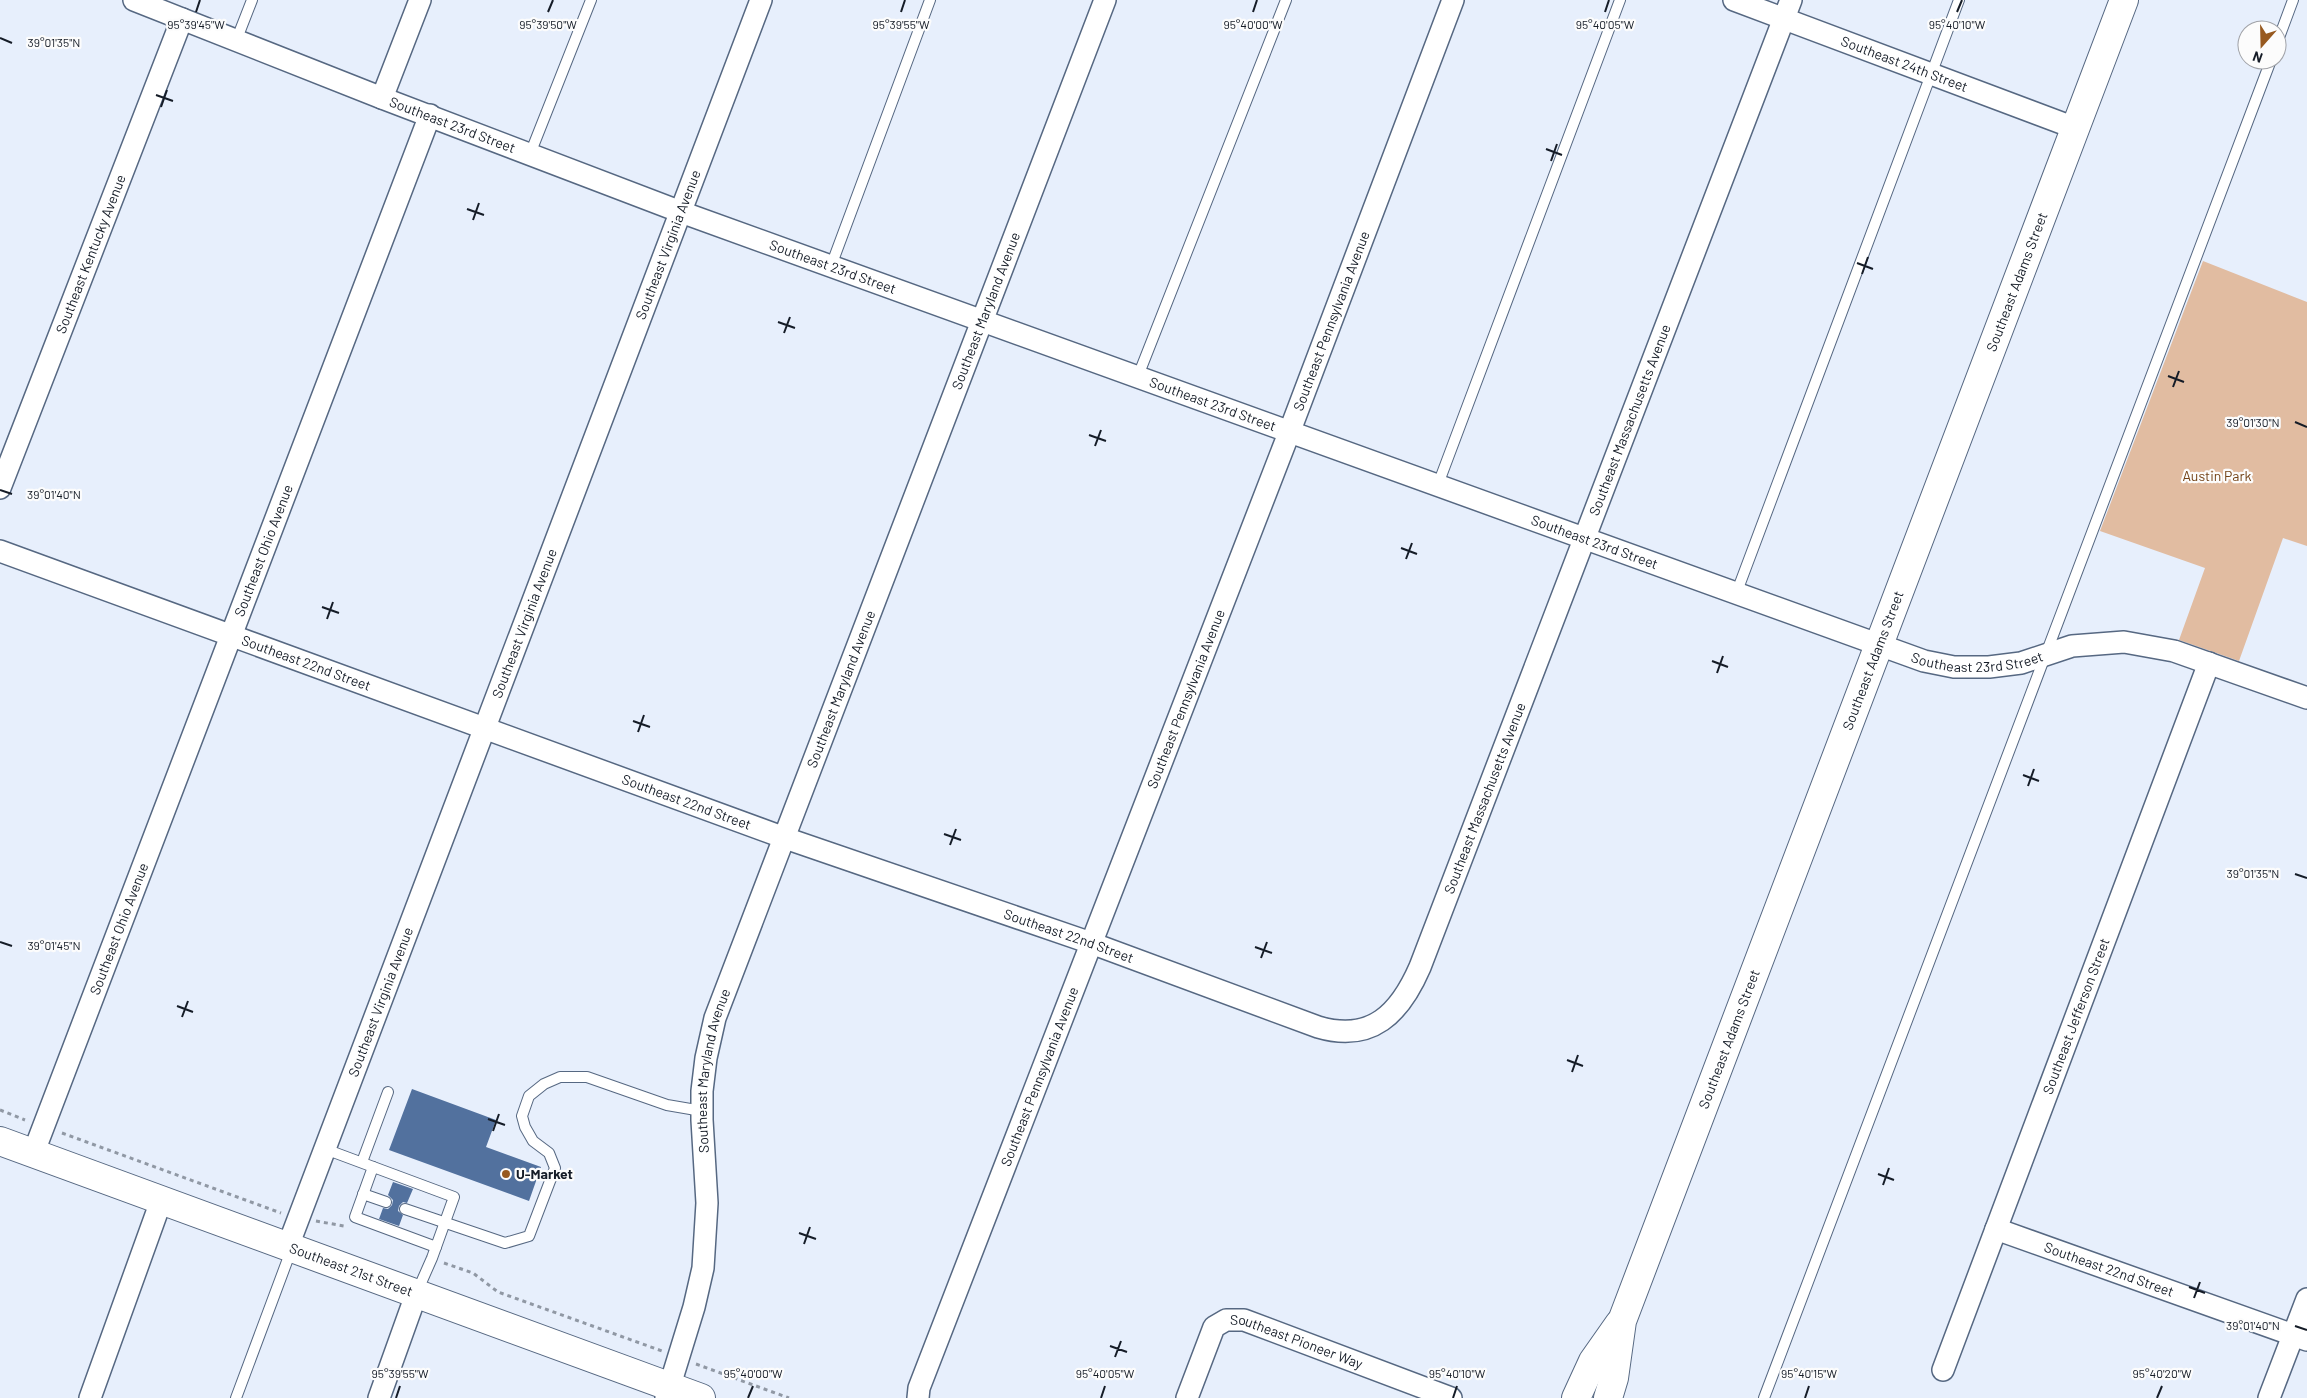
<svg xmlns="http://www.w3.org/2000/svg" width="2307" height="1398" viewBox="0 0 2307 1398" font-family="Barlow,sans-serif">
<rect width="100%" height="100%" fill="#e7effc"/>
<polygon fill="#e1bca1" points="2203,261 2307,302 2307,546 2283,538 2239,661 2179,640 2205,568 2100,531"/>
<g fill="#52719e">
<polygon points="412,1089 496,1120 486,1147 541,1167 529,1201 389,1150"/>
<polygon points="393,1182 413,1189 407,1203 403,1202 399,1206 398,1211 403,1215 399,1226 379,1219 383,1208 388,1209 392,1205 393,1200 388,1195"/>
</g>
<g fill="none" stroke-linecap="round" stroke-linejoin="round">
<defs>
<g id="lane">
<polyline points="236,41 252,0"/>
<polyline points="2277,43 2293,0"/>
<polyline points="530,154 591,0"/>
<polyline points="831,266 930,0"/>
<polyline points="1138,376 1286,0"/>
<polyline points="1437,487 1620,0"/>
<polyline points="1736,594 1959,0"/>
<polyline points="325,1149 454,1197 432,1258 417,1292"/>
<polyline points="362,1162 388,1092"/>
<polyline points="373,1167 355,1217 436,1247"/>
<polyline points="363,1194 386,1202"/>
<polyline points="405,1209 505,1243 529,1236 555,1168 549,1153 533,1141 525,1127 522,1116 529,1096 544,1084 560,1077 587,1077 667,1105 702,1111"/>
<polyline points="236,1398 292,1248"/>
<polyline points="1764,1398 2271,60"/>
</g>
<g id="street">
<path id="s1" d="M134,0L382,98L681,212L1924,661L1954,667H1989L2021,663L2072,646L2124,642L2174,651L2307,698"/>
<path id="s2" d="M1734,0L2075,128"/>
<polyline points="382,98 420,0"/>
<path id="s3" d="M0,488L182,19"/>
<path id="s4" d="M0,551L785,838L1091,943L1318,1027C1372,1043 1400,1013 1420,967L1791,0"/>
<path id="s5" d="M33,1154L430,115"/>
<path id="s6" d="M1996,1229L2307,1340"/>
<path id="s7" d="M288,1246L761,0"/>
<path id="s8" d="M1943,1370L2209,663"/>
<polyline points="90,1398 161,1201"/>
<polyline points="379,1398 417,1292"/>
<path id="s9" d="M666,1398L694,1307L703,1268L707,1203L702,1120V1091L706,1058L715,1018L1105,0"/>
<path id="s10" d="M918,1398L919,1388L1289,433L1453,0"/>
<path id="s11" d="M1187,1398L1214,1327L1226,1320H1244L1451,1398"/>
<polyline points="2269,1398 2307,1299"/>
</g>
<g id="secondary">
<path id="s12" d="M0,1141L701,1398"/>
<polyline points="1576,1398 1593,1361 1619,1324"/>
<path id="s13" d="M1608,1398L1614,1378L1622,1321L2124,0"/>
</g>
</defs>
<use href="#lane" stroke="#566882" stroke-width="12"/>
<use href="#street" stroke="#566882" stroke-width="24"/>
<use href="#secondary" stroke="#566882" stroke-width="30"/>
<g stroke="#9098a4" stroke-width="3" stroke-dasharray="4 4" stroke-linecap="butt">
<polyline points="0,1110 25,1120"/>
<polyline points="62,1133 281,1213"/>
<polyline points="316,1221 344,1226"/>
<polyline points="444,1263 473,1273 498,1292 662,1351"/>
<polyline points="696,1364 789,1398"/>
</g>
<use href="#lane" stroke="#fff" stroke-width="10"/>
<use href="#street" stroke="#fff" stroke-width="21"/>
<use href="#secondary" stroke="#fff" stroke-width="28"/>
</g>
<path fill="none" stroke="#151c27" stroke-width="2" d="M196,12L200,0M548,12L553,0M901,12L905,0M1253,12L1257,0M1605,12L1609,0M1957,12L1962,0M0,38L12,43M156,95L173,101M161,107L167,90M1546,149L1562,155M1551,161L1557,144M467,209L484,215M473,220L479,203M1857,263L1873,269M1862,274L1868,257M778,322L795,328M784,333L790,317M2168,376L2184,382M2173,387L2179,371M2295,422L2307,427M1089,435L1106,441M1095,446L1101,430M0,490L12,494M1401,548L1417,554M1406,559L1412,543M322,607L339,613M327,619L333,602M1712,661L1728,667M1717,673L1723,656M633,721L650,727M638,732L644,715M2023,775L2039,781M2028,786L2034,769M944,834L961,840M950,845L956,829M2295,874L2307,878M0,942L12,946M1255,947L1272,953M1261,958L1267,942M177,1006L193,1012M182,1017L188,1001M1567,1060L1583,1066M1572,1072L1578,1055M488,1119L505,1125M493,1131L499,1114M1878,1174L1894,1180M1883,1185L1889,1168M799,1233L816,1239M804,1244L810,1227M2189,1287L2205,1293M2194,1298L2200,1282M2295,1326L2307,1330M1110,1346L1127,1352M1115,1357L1121,1341M396,1398L400,1386M748,1398L753,1386M1101,1398L1105,1386M1453,1398L1457,1386M1805,1398L1809,1386M2157,1398L2162,1386"/>
<circle fill="#97591f" stroke="#fcfcfc" stroke-width="2" cx="506" cy="1174" r="5"/>
<g text-anchor="middle" stroke-width="4.5" stroke-linejoin="round" paint-order="stroke">
<g font-size="14" fill="#151c27" stroke="#fcfcfc">
<text dy="5" stroke="none"><textPath href="#s2" startOffset="182">Southeast 24th Street</textPath></text>
<text dy="5" stroke="none"><textPath href="#s1" startOffset="342">Southeast 23rd Street</textPath></text>
<text dy="5" stroke="none"><textPath href="#s7" startOffset="1071">Southeast Virginia Avenue</textPath></text>
<text dy="5" stroke="none"><textPath href="#s3" startOffset="251">Southeast Kentucky Avenue</textPath></text>
<text dy="5" stroke="none"><textPath href="#s1" startOffset="748">Southeast 23rd Street</textPath></text>
<text dy="5" stroke="none"><textPath href="#s13" startOffset="1190">Southeast Adams Street</textPath></text>
<text dy="5" stroke="none"><textPath href="#s9" startOffset="1144">Southeast Maryland Avenue</textPath></text>
<text dy="5" stroke="none"><textPath href="#s10" startOffset="1154">Southeast Pennsylvania Avenue</textPath></text>
<text dy="5" stroke="none"><textPath href="#s1" startOffset="1152">Southeast 23rd Street</textPath></text>
<text dy="5" stroke="none"><textPath href="#s4" startOffset="2120">Southeast Massachusetts Avenue</textPath></text>
<text dy="5" stroke="none"><textPath href="#s1" startOffset="1558">Southeast 23rd Street</textPath></text>
<text dy="5" stroke="none"><textPath href="#s5" startOffset="646">Southeast Ohio Avenue</textPath></text>
<text dy="5" stroke="none"><textPath href="#s7" startOffset="666">Southeast Virginia Avenue</textPath></text>
<text dy="5" stroke="none"><textPath href="#s1" startOffset="1962">Southeast 23rd Street</textPath></text>
<text dy="5" stroke="none"><textPath href="#s13" startOffset="785">Southeast Adams Street</textPath></text>
<text dy="5" stroke="none"><textPath href="#s4" startOffset="326">Southeast 22nd Street</textPath></text>
<text dy="5" stroke="none"><textPath href="#s9" startOffset="739">Southeast Maryland Avenue</textPath></text>
<text dy="5" stroke="none"><textPath href="#s10" startOffset="749">Southeast Pennsylvania Avenue</textPath></text>
<text dy="5" stroke="none"><textPath href="#s4" startOffset="1715">Southeast Massachusetts Avenue</textPath></text>
<text dy="5" stroke="none"><textPath href="#s4" startOffset="731">Southeast 22nd Street</textPath></text>
<text dy="5" stroke="none"><textPath href="#s5" startOffset="241">Southeast Ohio Avenue</textPath></text>
<text dy="5" stroke="none"><textPath href="#s4" startOffset="1136">Southeast 22nd Street</textPath></text>
<text dy="5" stroke="none"><textPath href="#s7" startOffset="261">Southeast Virginia Avenue</textPath></text>
<text dy="5" stroke="none"><textPath href="#s8" startOffset="378">Southeast Jefferson Street</textPath></text>
<text dy="5" stroke="none"><textPath href="#s13" startOffset="380">Southeast Adams Street</textPath></text>
<text dy="5" stroke="none"><textPath href="#s9" startOffset="334">Southeast Maryland Avenue</textPath></text>
<text dy="5" stroke="none"><textPath href="#s10" startOffset="344">Southeast Pennsylvania Avenue</textPath></text>
<text dy="5" stroke="none"><textPath href="#s12" startOffset="374">Southeast 21st Street</textPath></text>
<text dy="5" stroke="none"><textPath href="#s6" startOffset="120">Southeast 22nd Street</textPath></text>
<text dy="5" stroke="none"><textPath href="#s11" startOffset="164">Southeast Pioneer Way</textPath></text>
</g>
<g font-size="14" fill="#734216" stroke="#fcfcfc">
<text x="2217" y="481">Austin Park</text>
</g>
<g font-size="14" font-weight="bold" fill="#151c27" stroke="#fcfcfc" text-anchor="start">
<text x="516" y="1179">U-Market</text>
</g>
</g>
<g font-size="12" text-anchor="middle" fill="#151c27" stroke="#fcfcfc" stroke-width="4.5" stroke-linejoin="round" paint-order="stroke">
<text x="196" y="29">95°39'45"W</text>
<text x="548" y="29">95°39'50"W</text>
<text x="901" y="29">95°39'55"W</text>
<text x="1253" y="29">95°40'00"W</text>
<text x="1605" y="29">95°40'05"W</text>
<text x="1957" y="29">95°40'10"W</text>
<text x="54" y="47">39°01'35"N</text>
<text x="2253" y="427">39°01'30"N</text>
<text x="54" y="499">39°01'40"N</text>
<text x="2253" y="878">39°01'35"N</text>
<text x="54" y="950">39°01'45"N</text>
<text x="2253" y="1330">39°01'40"N</text>
<text x="400" y="1378">95°39'55"W</text>
<text x="753" y="1378">95°40'00"W</text>
<text x="1105" y="1378">95°40'05"W</text>
<text x="1457" y="1378">95°40'10"W</text>
<text x="1809" y="1378">95°40'15"W</text>
<text x="2162" y="1378">95°40'20"W</text>
</g>
<g transform="translate(2262 45) rotate(200)"><circle r="24" fill="#fcfcfc" stroke="#a0a2a7"/>
<path d="M0-4L9 19L0 12L-9 19Z" fill="#97591f"/>
<text y="-8" font-size="14" font-weight="bold" text-anchor="middle" fill="#151c27">N</text>
</g>
</svg>
